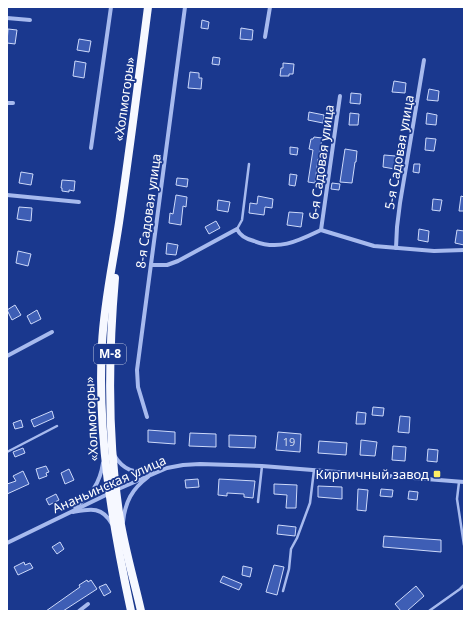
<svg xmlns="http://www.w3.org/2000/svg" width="471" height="618" viewBox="0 0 471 618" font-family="'Noto Sans',sans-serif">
<rect width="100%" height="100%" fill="#1a388e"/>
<g fill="#3e5eb5" stroke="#cdd9fa">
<polygon points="202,20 209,22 208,29 201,28"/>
<polygon points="241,28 253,30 252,40 240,39"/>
<polygon points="8,29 17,30 15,44 7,43"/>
<polygon points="79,39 91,41 89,52 77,50"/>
<polygon points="213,57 220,58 219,65 212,64"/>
<polygon points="75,61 86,63 84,78 73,76"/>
<polygon points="283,63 294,64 293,74 289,74 289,76 280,76 281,68 283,68"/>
<polygon points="190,72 199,73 199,78 202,78 201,89 188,88"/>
<polygon points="394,81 406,83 405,93 392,92"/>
<polygon points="429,89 439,91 438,101 427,100"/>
<polygon points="351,93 361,94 360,104 350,103"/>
<polygon points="309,112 324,115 323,123 308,120"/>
<polygon points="350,113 359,114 358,125 349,125"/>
<polygon points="427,113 437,115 436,125 426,124"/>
<polygon points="314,137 322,138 320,153 322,153 321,159 318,159 315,183 308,182 313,150 309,149 311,139 313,139"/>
<polygon points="426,138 436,139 434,151 425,150"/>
<polygon points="290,147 298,148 297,155 290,154"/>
<polygon points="345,149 357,151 356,162 355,162 352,183 340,182"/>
<polygon points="384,155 396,156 395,169 383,167"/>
<polygon points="414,164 420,164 419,173 413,172"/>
<polygon points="21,172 33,174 31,185 19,183"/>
<polygon points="290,174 297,175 295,186 289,185"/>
<polygon points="177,178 188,179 187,187 176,185"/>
<polygon points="62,180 75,181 74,191 69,190 69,192 62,191 62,188 61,188"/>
<polygon points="332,183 340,184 339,190 331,189"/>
<polygon points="176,195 187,197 186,207 183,206 181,225 169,223 170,213 173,214"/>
<polygon points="258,196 273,199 272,208 265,207 264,215 249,213 250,203 257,204"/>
<polygon points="461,196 464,197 464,211 459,211"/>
<polygon points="433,199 442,200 440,211 432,210"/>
<polygon points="218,200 230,202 228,212 217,210"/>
<polygon points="19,207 32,208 31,221 17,219"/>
<polygon points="289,212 303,213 301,227 287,225"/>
<polygon points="216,221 220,228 209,234 205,227"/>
<polygon points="419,229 429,231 428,242 418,240"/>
<polygon points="457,230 464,231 464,245 455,243"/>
<polygon points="167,243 178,245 176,255 166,254"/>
<polygon points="18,251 31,254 28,266 16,263"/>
<polygon points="15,305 21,315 12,320 7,310"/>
<polygon points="37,310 41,319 31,324 27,316"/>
<polygon points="373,407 384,408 383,416 372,415"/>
<polygon points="52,411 54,418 34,427 31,420"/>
<polygon points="357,412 366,413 365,424 356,424"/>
<polygon points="400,416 410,417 409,433 398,432"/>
<polygon points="21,420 23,427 15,429 13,423"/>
<polygon points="148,430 175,432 175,444 148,442"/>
<polygon points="278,432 301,434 300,452 276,450"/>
<polygon points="190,433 216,434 216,447 189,446"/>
<polygon points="229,435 256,436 255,448 229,447"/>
<polygon points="361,440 377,442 375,456 360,455"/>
<polygon points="319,441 347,443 346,455 318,453"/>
<polygon points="393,446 406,447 405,461 392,460"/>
<polygon points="23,448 25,453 15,457 13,452"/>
<polygon points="428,449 438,450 437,462 427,461"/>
<polygon points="46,466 49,472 46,473 47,476 39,479 36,469"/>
<polygon points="69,469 74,480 65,484 61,473"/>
<polygon points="23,471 29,484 7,494 7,484 16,481 13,476"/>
<polygon points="198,479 199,487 186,488 185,480"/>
<polygon points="219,479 255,481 253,498 244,497 244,494 227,493 227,496 218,495"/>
<polygon points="274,484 297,485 296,508 286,508 287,495 274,494"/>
<polygon points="318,486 342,487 342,499 318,497"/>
<polygon points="358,489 368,490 366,511 357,510"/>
<polygon points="381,489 393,490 392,497 380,496"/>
<polygon points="409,491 418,492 417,500 408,499"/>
<polygon points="56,494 59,500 49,505 46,499"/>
<polygon points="278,525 296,527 295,536 277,534"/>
<polygon points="384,536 441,540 441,552 383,547"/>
<polygon points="60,542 64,549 57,554 52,547"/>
<polygon points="24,562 25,565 30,563 33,568 18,575 14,567"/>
<polygon points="274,565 284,567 277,595 266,592"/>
<polygon points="243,566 252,568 250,577 242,575"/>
<polygon points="223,576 242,584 239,590 220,582"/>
<polygon points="87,580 88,582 91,580 97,589 63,611 46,611 80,587 79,585"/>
<polygon points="106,584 111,592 104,596 99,587"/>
<polygon points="416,586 424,596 407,611 401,611 395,604"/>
</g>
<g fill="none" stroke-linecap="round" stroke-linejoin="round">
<g stroke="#a7baee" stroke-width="2.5">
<polyline points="237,229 242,220 249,164"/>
<polyline points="7,452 57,426"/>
<polyline points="459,482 457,499 464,545"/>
<polyline points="258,502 262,466"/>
<polyline points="283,591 289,569 291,549 297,538 310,503 314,470"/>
<polyline points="429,611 460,589 464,585"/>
</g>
<g stroke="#a7baee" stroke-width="4">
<polyline points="7,18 30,20"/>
<polyline points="265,37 270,7"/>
<polyline points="7,103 13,103"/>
<polyline points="91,148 111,7"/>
<polyline points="7,195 79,202"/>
<polyline points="321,230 340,96"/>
<polyline points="396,248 397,227 400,203 424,60"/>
<path d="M151,265H167L178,261L237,229C240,236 246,239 254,241C279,251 298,241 321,230L374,246L434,251L464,250"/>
<polyline points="7,356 52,332"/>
<polyline points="147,417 138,387 137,370 185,7"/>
<path d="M114,455C123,470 135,474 152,472"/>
<polyline points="116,490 167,468 183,465 200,464 262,466 464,482"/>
<path d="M75,507C91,496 100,483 103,463"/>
<path d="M73,512C90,509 102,506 112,524"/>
<path d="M123,522C125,502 132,489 148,477"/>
<polyline points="7,543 110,493"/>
<polyline points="79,611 88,604"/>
</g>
<g stroke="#f6f8ff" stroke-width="8">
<path d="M115,278C108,359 107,439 120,519C125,550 134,580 141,611"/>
<path d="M131,611C112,523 97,434 102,344C104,301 114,259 120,216C130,147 139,77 148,7"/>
</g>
</g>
<rect fill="#ffee64" stroke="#1a388e" stroke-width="1.5" x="433" y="470" width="8" height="8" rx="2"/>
<g text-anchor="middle" stroke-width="3.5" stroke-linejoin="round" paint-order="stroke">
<g font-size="11" fill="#cfd7ec">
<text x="289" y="446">19</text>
</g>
<rect fill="#1a388e" stroke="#bac3dd" stroke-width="1" x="94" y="344" width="32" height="20" rx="3"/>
<g font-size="12" font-weight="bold" fill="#fff">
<text x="110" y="358">М-8</text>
</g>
<g font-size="13" fill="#fff" stroke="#1a388e">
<text transform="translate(124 99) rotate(-82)" y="5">«Холмогоры»</text>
<text transform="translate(399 152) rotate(-80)" y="5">5-я Садовая улица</text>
<text transform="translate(321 162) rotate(-82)" y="5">6-я Садовая улица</text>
<text transform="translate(148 211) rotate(-82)" y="5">8-я Садовая улица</text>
<text transform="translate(91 419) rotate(-93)" y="5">«Холмогоры»</text>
<text transform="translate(109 484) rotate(-24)" y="5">Ананьинская улица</text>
</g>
<g font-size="13" fill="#fff" stroke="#1a388e" text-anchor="end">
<text x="429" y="479">Кирпичный завод</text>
</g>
</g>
<rect width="471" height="618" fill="none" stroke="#ffffff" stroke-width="16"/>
</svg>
